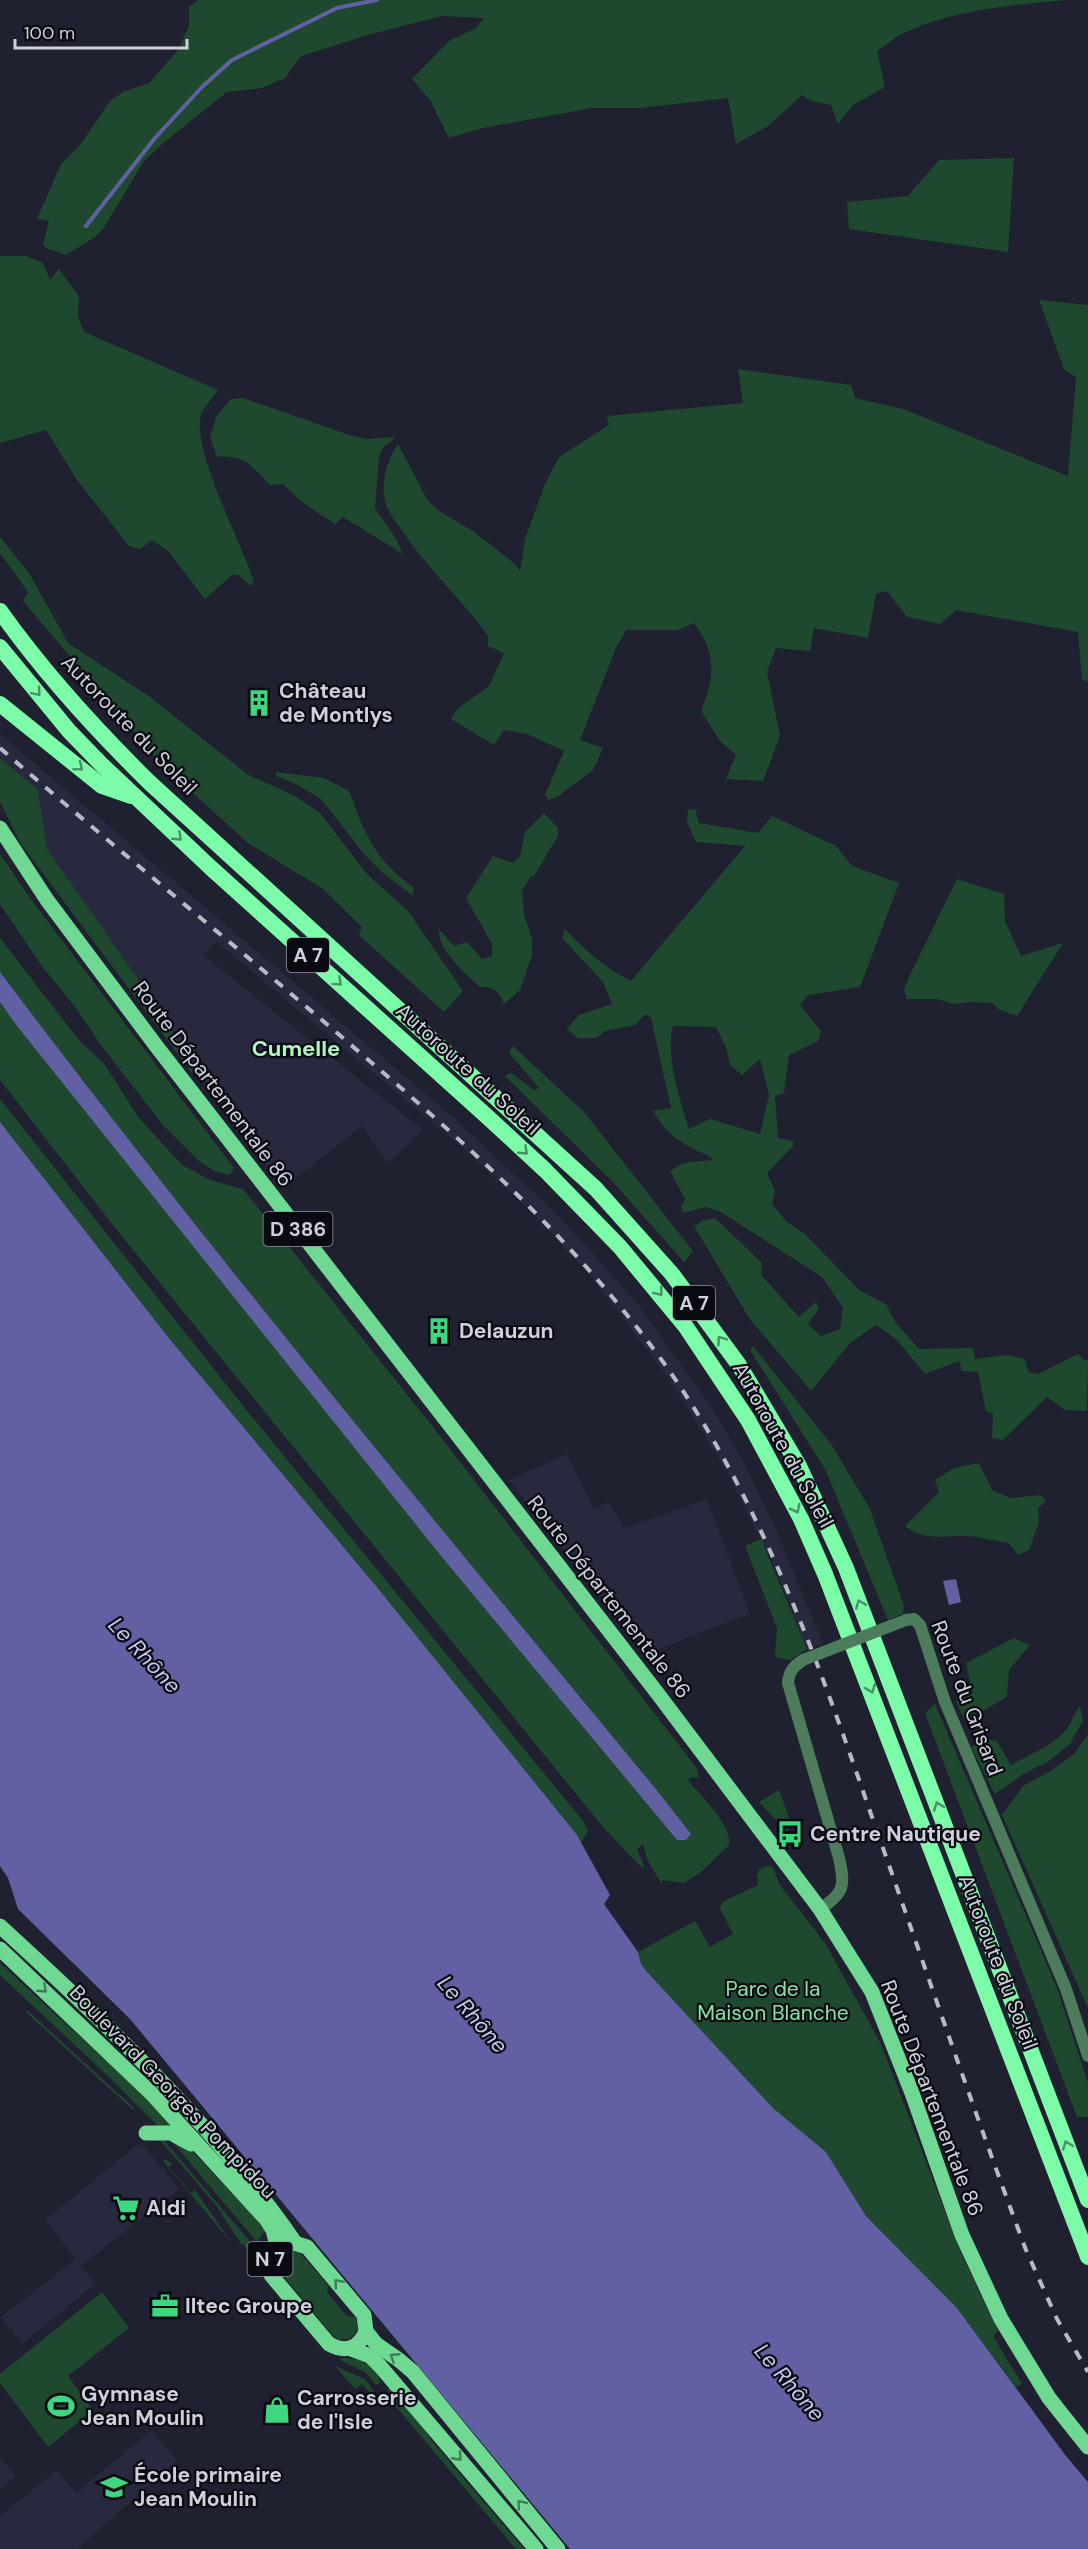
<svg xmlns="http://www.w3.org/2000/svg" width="1088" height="2549" viewBox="0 0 1088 2549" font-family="'DM Sans',sans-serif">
<rect width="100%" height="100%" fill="#1f2030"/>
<g fill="#28293f">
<polygon points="0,734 454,1118 551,1209 590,1250 636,1302 712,1408 742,1459 775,1527 823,1644 807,1649 776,1570 727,1472 670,1380 589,1274 524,1205 457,1143 216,941 203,955 423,1130 391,1161 385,1161 362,1126 283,1188 198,1072 143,986 47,849 38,790 0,758"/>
<polygon points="567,1454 594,1509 609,1502 624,1528 707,1499 750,1614 683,1639 646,1656 509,1480"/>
<polygon points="138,2144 143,2145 179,2189 81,2266 95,2284 22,2344 1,2317 76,2259 45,2220"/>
<polygon points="151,2431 177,2460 77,2549 0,2549 0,2516 57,2470 76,2493"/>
<polygon points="0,2457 16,2476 0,2489"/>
</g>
<g fill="#1f492e" fill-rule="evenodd">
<path d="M198,0H1067C1013,5 958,9 908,31C897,35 887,44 877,51L885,87L853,105L838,124L831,105L811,101L802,95L768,126L736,144L728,98L640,108H592L483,128L449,138L430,100L412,79L449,41L476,28L484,18L441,16L368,35L301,56L285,78L262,88L227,92L162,144L144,161L103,229L95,237L66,255L46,248L43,244L49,221L37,219L61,164L80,145L110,101L123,92L149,83L179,49L189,25V7Z"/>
<polygon points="1014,158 1008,252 849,229 847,202 908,196 939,160"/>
<path d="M0,256H27L43,263L50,280L59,269L79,297L78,316L84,332L218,390C213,397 206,405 202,412C188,444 243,545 254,582L251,586L238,575H232L205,599L168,551L152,540L140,549L129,546L77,480L46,430L0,443Z"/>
<path d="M1039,300L1088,305V682L1082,679L1078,632L956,610L940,624L907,617L887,591L876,594L868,638L814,628L810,651L776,648L767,672L780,736L763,781L726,779L736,755L720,741L701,711C715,677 717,654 694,623L678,630H626L616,648L580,740L603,748L593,770L557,797L548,800L545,795L564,751L527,734L504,730L494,745L451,719L457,709L489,686L504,653L488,646V636L480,625C454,592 424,564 401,529C395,521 387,511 385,501C381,482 387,459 398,444L428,501L439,511L473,531L515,564L520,571L525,539L545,484L559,457L609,425L607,416L743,403L738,369L851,385L855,398L906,410L1068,476L1076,377L1064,369Z"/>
<path d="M243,398L352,436L366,439L393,437L394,439L383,447L379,457L375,508L397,540L403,554L343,517L335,524C314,511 301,502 283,484L270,485C252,466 244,454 217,457L210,436L217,415L231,399Z"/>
<polygon points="0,537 29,573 68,643 150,697 247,774 295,796 320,813 367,874 408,911 463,991 444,1012 359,935 362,927 323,889 248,843 164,767 23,601 28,592 0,553"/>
<polygon points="0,758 38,790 47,849 143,986 198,1072 192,1073 21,844 0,802"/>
<path d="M276,772L324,778L349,791C365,834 374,859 414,888L412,895L384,874L364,854L321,799L294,783L276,776Z"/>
<path d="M695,809L699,823L758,833L772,816L836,846L852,866L899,883L860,987L808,995L800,1005L821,1031L818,1041L789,1055L784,1093L775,1096L778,1138L793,1141V1146L767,1173L775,1191L772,1204L787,1222L805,1234L859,1290L886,1304L895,1322L919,1349L973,1348L975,1359L1007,1355L1024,1359L1029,1372L1038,1374L1078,1354L1085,1361L1088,1359L1087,1411L1065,1410L1047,1397L1003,1440L992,1438L993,1414L986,1411L978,1372L962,1371L959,1361L925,1374L896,1339L876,1325L850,1343L811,1391L749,1318L694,1226L704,1220L715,1218L762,1263L761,1275L799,1317L816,1302L819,1308L808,1324L821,1336L840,1329L843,1308L822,1277L721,1212L706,1207L683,1213L681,1206L685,1199L670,1171L683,1163L713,1160L710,1156C684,1146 667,1136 653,1111L671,1108L651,1018L645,1014L635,1025L605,1031L596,1038H578L567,1029L579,1015L612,1004L603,982L563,939L564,928C584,949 604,968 631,981L745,846L696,842L687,822L688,810ZM673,1026L716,1027L726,1047L730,1065L742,1075L760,1059L769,1095L760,1134L710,1119L689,1129C680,1101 665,1054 673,1026Z"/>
<path d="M544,813L558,828V836L534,876H531L522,891L524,915L532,939V955L520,990L504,1004C498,991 495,987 480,987C466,975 437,949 439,929L454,946L467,942L482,959L492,956V944L466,898L493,856L513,863L520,856L525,832Z"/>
<polygon points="0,854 30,898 234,1168 230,1175 216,1172 200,1162 162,1124 101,1045 76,1008 41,965 0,904"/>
<polygon points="957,879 1004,894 1005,921 1021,956 1063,943 1017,1016 998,1009 992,1003 972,1002 954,1004 937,999 907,999 904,990 908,979"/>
<path d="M0,938L78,1039L105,1065L139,1118L182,1165L210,1180L243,1189L433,1427L696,1767L699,1778L691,1777L688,1780C700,1795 733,1826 729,1845L700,1873L683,1883L663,1880L661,1883L647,1859L643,1844L637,1849L643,1863V1869L603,1827L116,1229L0,1080V1002L441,1556L677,1840H686L97,1101L0,972Z"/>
<polygon points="513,1046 584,1112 693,1251 684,1262 613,1182 505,1076 511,1073 534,1090 539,1088 509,1053"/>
<polygon points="0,1099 248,1412 583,1821 588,1831 581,1843 376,1586 168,1337 0,1122"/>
<polygon points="753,1346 831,1444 870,1509 904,1606 903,1614 888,1620 825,1469 750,1350"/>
<path d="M979,1463L992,1490L1010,1498L1041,1495L1046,1501L1038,1508L1039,1522L1029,1550L1018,1555L1009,1543C995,1541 981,1537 967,1536C944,1535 925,1542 905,1526L939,1492L935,1480L954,1468Z"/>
<polygon points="761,1539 807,1649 790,1660 775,1657 777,1628 745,1546"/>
<polygon points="1014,1638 1030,1645 1009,1670 1007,1697 965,1721 956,1701 973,1693 966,1663"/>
<polygon points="935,1704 1057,1988 1088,2083 1088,2117 1077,2117 925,1713"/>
<path d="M1080,1706L1083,1720L1070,1744L1049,1761L1023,1774L995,1794L971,1747L986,1739L997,1741L1011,1765C1029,1755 1051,1746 1065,1731C1072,1724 1073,1714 1080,1706Z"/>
<polygon points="1088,1734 1088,2008 1002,1815 1023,1786 1054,1769 1075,1753"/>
<polygon points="779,1790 792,1825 786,1831 759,1802"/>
<polygon points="767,1866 773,1867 779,1884 825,1943 881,2044 961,2253 998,2331 993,2336 1022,2384 1016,2387 957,2308 866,2216 826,2152 773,2108 656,1983 641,1964 638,1952 695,1921 710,1947 733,1934 720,1908 722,1902 758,1885 757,1874 760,1869"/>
<polygon points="0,1963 182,2131 160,2128 109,2077 0,1975"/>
<polygon points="27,2010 134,2108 133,2110 26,2012"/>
<polygon points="161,2137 252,2244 253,2247 250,2251 240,2242 215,2204 160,2140"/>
<polygon points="170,2139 191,2150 266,2229 257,2242"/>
<polygon points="165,2159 172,2164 169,2167 191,2193 195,2190 231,2242 163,2161"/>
<path d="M292,2251L300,2253L328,2285L327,2292L347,2316L355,2317C364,2332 349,2344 335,2338L280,2272V2258L287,2252Z"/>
<polygon points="102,2292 129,2328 68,2376 93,2410 48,2447 0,2383 0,2374"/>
<path d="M341,2358C358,2358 377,2362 380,2383L376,2385L365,2372L340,2360Z"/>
<polygon points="335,2366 365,2379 377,2396 375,2398 362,2384 355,2389"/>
<polygon points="390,2383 420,2421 431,2440 524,2549 516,2549 398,2409 387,2399"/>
</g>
<g fill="#6060a2">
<path d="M0,972C210,1251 433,1519 655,1788L691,1834L686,1840H677L441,1556L17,1026L0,1002Z"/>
<polygon points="0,1122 168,1337 376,1586 577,1835 610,1895 604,1904 638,1952 641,1964 648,1973 773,2108 826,2152 866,2216 957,2308 1066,2456 1088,2482 1088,2549 570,2549 130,2019 18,1909 8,1878 0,1866"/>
<polygon points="956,1579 961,1602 949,1605 943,1581"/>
</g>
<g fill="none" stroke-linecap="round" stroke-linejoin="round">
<polyline stroke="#6060a2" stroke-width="4" points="86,226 155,138 202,87 232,60 337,8 377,0"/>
<g stroke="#4c7c5b" stroke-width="12">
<polyline points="906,1620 914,1619 920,1625 945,1702 1066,1989 1088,2056"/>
<path d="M803,1660C793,1667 789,1671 788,1683L839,1858C845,1885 845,1893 820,1909"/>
</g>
<g stroke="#6fd893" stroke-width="15">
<polyline points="0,828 47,900 157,1047 658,1694 820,1909 872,1992 912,2093 962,2235 1001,2319 1049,2398 1088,2447"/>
<path d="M0,1926C106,2023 212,2123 294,2241"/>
<polyline points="0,1949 151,2093 266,2219 273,2230 277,2246"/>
<polyline points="146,2133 171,2133 191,2144"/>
<path d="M366,2331C359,2349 345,2353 329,2344L271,2275C267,2259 272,2246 288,2241L307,2247L364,2315L366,2331L376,2344L399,2360L413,2372L558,2549"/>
<polyline points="351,2349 370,2356 380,2366 536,2549"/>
</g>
<g stroke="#7cfca9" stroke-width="16">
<path d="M0,611C44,673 95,729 150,783L596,1189L672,1274L739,1365L799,1466L846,1568L1088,2200"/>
<polyline points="0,647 69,731 102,765 211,868 481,1111 545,1170 620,1247 686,1327 748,1420 801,1519 825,1574 1088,2257"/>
<polyline points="0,704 102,786 131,796"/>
</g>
<path stroke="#b9bac6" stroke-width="4" stroke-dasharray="10 10" stroke-linecap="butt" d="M0,748C116,849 235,945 351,1045C466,1143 577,1242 666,1366C762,1502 818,1661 872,1817C923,1961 972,2106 1026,2250L1057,2319L1088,2372"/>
<polyline stroke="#4c7c5b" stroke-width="12" points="803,1660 906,1620"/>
</g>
<defs><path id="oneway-chevron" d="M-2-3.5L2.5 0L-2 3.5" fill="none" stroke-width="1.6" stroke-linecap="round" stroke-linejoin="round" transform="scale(1.5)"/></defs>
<g stroke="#499065">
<use href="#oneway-chevron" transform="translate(37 692) rotate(50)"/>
<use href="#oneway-chevron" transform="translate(79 767) rotate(39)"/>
<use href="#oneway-chevron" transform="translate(178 837) rotate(43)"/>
<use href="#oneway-chevron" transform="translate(338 982) rotate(42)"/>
<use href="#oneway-chevron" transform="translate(524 1151) rotate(43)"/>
<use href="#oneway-chevron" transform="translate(659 1292) rotate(52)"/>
<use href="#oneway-chevron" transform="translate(721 1340) rotate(-125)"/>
<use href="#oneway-chevron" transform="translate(796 1509) rotate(63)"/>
<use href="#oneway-chevron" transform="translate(860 1604) rotate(-112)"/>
<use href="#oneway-chevron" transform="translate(871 1689) rotate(69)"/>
<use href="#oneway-chevron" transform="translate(938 1806) rotate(-110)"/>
<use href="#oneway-chevron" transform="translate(1067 2145) rotate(-111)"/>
</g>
<g stroke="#427c59">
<use href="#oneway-chevron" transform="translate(43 1989) rotate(43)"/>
<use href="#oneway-chevron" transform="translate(338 2283) rotate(-130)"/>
<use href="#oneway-chevron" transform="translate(394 2357) rotate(-147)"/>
<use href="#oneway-chevron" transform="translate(458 2457) rotate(48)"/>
<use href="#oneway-chevron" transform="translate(521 2504) rotate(-129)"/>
</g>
<defs>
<symbol id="building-bare" viewBox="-9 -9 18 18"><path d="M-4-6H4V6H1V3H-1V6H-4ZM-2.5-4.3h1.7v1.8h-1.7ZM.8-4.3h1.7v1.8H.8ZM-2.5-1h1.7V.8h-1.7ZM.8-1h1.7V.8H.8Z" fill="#3cd77e" stroke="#0a0b12" stroke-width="2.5" paint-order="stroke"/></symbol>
<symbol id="bus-bare" viewBox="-9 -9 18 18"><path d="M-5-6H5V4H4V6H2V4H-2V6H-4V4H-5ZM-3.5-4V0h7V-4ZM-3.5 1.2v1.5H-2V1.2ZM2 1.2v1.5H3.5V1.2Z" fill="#3cd77e" stroke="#0a0b12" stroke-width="2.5" paint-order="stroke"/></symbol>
<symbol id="supermarket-bare" viewBox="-9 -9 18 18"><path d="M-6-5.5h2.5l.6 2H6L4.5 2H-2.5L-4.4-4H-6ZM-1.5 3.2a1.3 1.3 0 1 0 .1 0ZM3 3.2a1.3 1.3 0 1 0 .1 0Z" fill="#3cd77e" stroke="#0a0b12" stroke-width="2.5" paint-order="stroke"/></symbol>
<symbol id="office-bare" viewBox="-9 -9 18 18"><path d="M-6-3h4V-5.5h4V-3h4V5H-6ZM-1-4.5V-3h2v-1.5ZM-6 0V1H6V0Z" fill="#3cd77e" stroke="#0a0b12" stroke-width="2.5" paint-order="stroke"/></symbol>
<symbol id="stadium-bare" viewBox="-9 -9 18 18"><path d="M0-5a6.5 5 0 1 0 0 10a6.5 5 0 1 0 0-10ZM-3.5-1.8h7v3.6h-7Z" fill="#3cd77e" stroke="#0a0b12" stroke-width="2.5" paint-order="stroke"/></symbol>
<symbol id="shop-bare" viewBox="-9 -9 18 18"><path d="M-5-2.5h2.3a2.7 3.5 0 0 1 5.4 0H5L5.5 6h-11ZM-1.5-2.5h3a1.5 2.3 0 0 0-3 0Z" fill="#3cd77e" stroke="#0a0b12" stroke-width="2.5" paint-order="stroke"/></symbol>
<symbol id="school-bare" viewBox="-9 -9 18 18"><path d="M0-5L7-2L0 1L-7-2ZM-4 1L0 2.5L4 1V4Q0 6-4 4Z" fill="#3cd77e" stroke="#0a0b12" stroke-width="2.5" paint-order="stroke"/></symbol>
</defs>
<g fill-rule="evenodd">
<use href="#building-bare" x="240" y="684" width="38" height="38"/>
<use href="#building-bare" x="420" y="1312" width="38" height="38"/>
<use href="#bus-bare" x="771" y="1815" width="38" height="38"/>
<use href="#supermarket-bare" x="107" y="2189" width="38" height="38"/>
<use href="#office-bare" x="146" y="2287" width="38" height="38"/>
<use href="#stadium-bare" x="42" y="2387" width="38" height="38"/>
<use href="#shop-bare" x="258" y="2391" width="38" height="38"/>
<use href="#school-bare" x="95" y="2468" width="38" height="38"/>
</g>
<g text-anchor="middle" stroke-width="4.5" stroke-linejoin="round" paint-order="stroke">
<g fill="#0a0b12" stroke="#94959f" stroke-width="1.5">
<rect x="287" y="938" width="42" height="34" rx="4.5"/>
<rect x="263.5" y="1212" width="69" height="34" rx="4.5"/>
<rect x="673" y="1286" width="42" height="34" rx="4.5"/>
<rect x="247.5" y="2242" width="45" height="34" rx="4.5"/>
</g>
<g font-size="20" font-weight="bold" fill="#cfd0db">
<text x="308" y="962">A 7</text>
<text x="298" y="1236">D 386</text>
<text x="694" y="1310">A 7</text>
<text x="270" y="2266">N 7</text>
</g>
<g font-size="21" font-weight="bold" fill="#cfd0db" stroke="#0a0b12" text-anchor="start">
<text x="279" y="698">Château<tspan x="279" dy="24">de Montlys</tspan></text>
<text x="459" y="1338">Delauzun</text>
<text x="810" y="1841">Centre Nautique</text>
<text x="146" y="2215">Aldi</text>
<text x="185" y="2313">Iltec Groupe</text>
<text x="81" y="2401">Gymnase<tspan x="81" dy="24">Jean Moulin</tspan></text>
<text x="297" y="2405">Carrosserie<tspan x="297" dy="24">de l'Isle</tspan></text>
<text x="134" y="2482">École primaire<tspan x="134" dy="24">Jean Moulin</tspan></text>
</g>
<g font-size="21" fill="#cfd0db" stroke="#0a0b12">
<text transform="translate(129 725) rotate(46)" y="7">Autoroute du Soleil</text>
<text transform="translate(468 1069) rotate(42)" y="7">Autoroute du Soleil</text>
<text transform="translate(213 1084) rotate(53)" y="7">Route Départementale 86</text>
<text transform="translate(783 1445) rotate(61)" y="7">Autoroute du Soleil</text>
<text transform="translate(609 1597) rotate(52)" y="7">Route Départementale 86</text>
<text transform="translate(967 1698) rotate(69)" y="7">Route du Grisard</text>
<text transform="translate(998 1962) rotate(69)" y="7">Autoroute du Soleil</text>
<text transform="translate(173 2092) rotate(46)" y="7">Boulevard Georges Pompidou</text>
<text transform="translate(932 2098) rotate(69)" y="7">Route Départementale 86</text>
</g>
<g font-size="21" fill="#83e6a3" stroke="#0a0b12">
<text x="773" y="1996">Parc de la<tspan x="773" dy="24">Maison Blanche</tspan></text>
</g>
<g font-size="22" font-weight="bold" fill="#adf5c2" stroke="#0a0b12">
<text x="296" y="1056">Cumelle</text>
</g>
<g font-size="22" font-style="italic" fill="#c7caf0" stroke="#0a0b12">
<text transform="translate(145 1655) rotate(47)" y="8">Le Rhône</text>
<text transform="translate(473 2014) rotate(49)" y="8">Le Rhône</text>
<text transform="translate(790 2382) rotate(49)" y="8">Le Rhône</text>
</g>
</g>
<path d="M15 39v9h172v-9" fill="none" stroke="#cfd0db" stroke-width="3"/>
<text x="24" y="39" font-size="18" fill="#cfd0db" stroke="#0a0b12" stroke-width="4.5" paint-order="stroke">100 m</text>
</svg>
